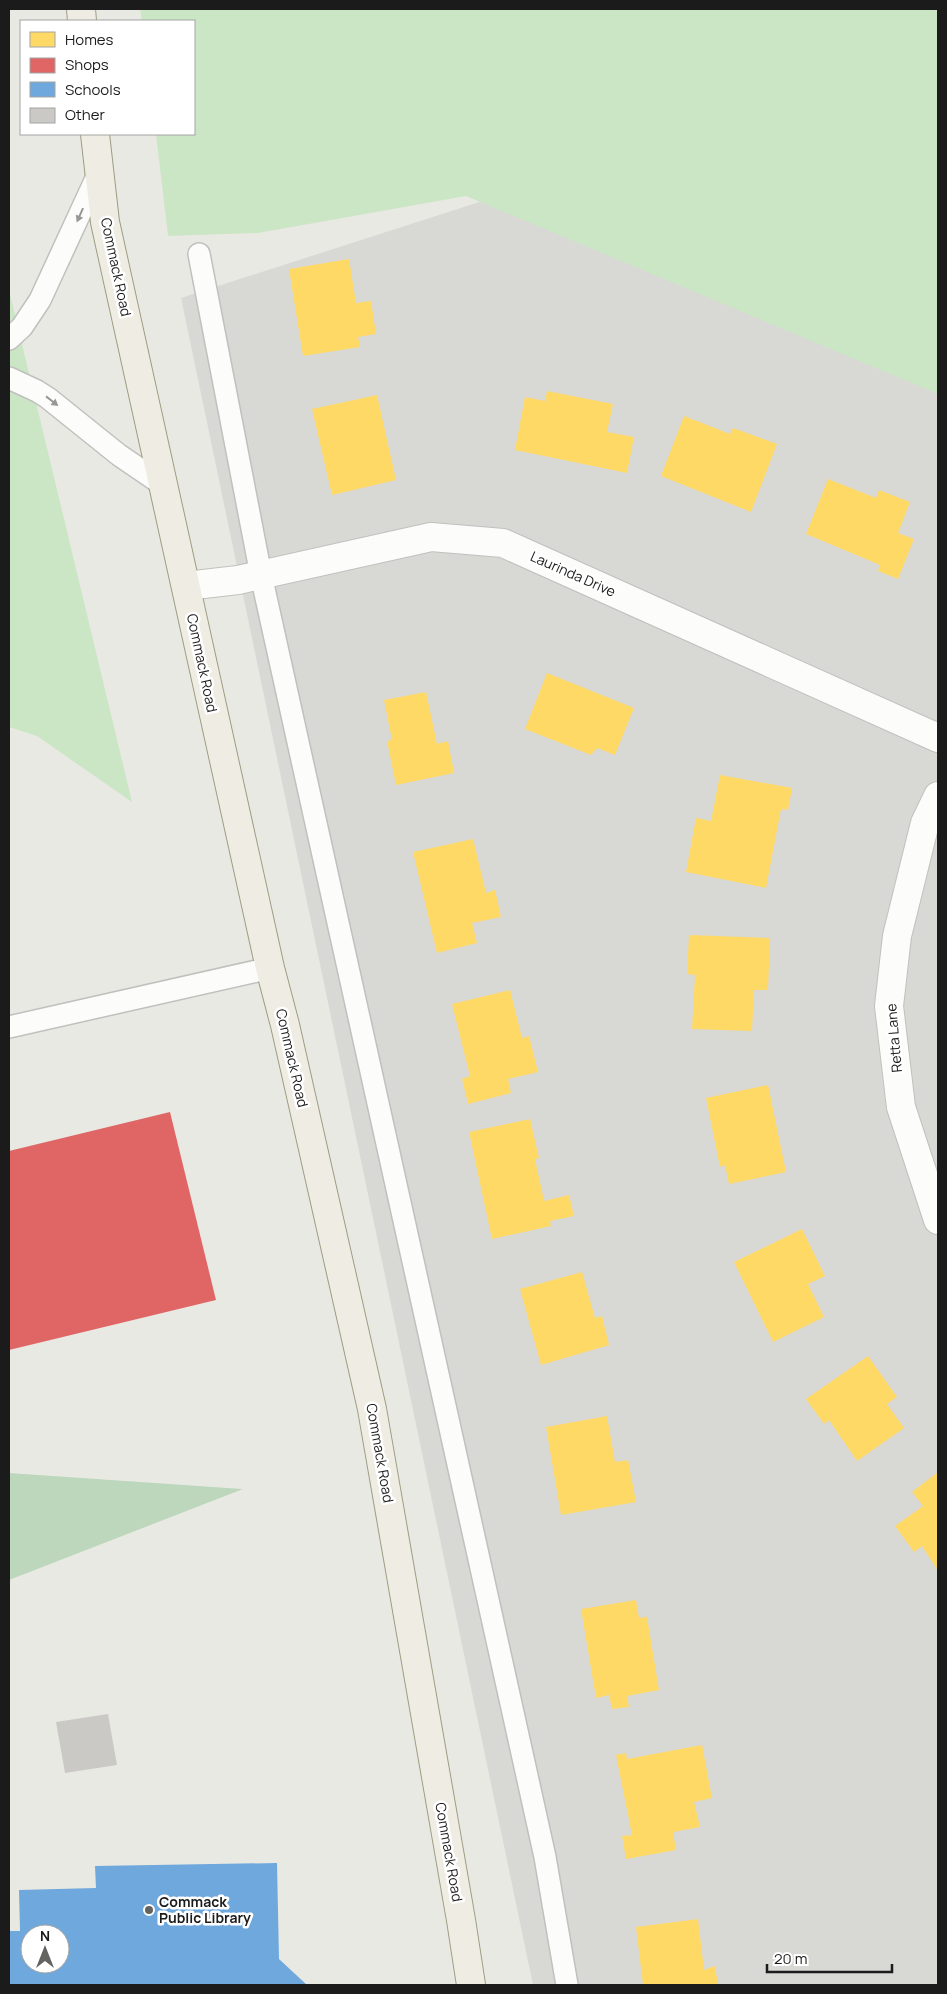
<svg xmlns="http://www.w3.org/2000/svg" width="947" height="1994" viewBox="0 0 947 1994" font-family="Manrope,sans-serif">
<rect width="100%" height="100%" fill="#e9e9e4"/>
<polygon fill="#d8d8d5" points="498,196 938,384 938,1985 533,1985 181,298"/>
<g fill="#cbe6c4">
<polygon points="140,9 938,9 938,394 466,196 258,233 168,236 156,134 194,134 194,21 142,21"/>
<polygon points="9,290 132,802 37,736 9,727"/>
</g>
<polygon fill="#bcd7bb" points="9,1473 242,1489 243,1489 9,1580"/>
<g fill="#ffd966">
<polygon points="349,259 356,303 371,301 376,334 358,337 360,347 303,356 289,269"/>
<polygon points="547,391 613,404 607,432 634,437 627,473 515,450 525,397 545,401"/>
<polygon points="377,395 396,480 332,495 312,409"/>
<polygon points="684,416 730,434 733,428 777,444 751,512 661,476"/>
<polygon points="828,479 876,498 879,490 910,502 898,533 914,539 898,579 878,571 880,565 806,534"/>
<polygon points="547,673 634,708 615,755 597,748 591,755 525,729"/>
<polygon points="426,692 437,744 448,741 454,773 396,785 387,741 392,740 384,700"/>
<polygon points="720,775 792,788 788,810 781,809 766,888 686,872 696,818 711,821"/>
<polygon points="473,839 486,893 495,890 501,917 472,923 477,943 437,953 413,852"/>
<polygon points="689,935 770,938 768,990 754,990 752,1031 692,1029 695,975 687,974"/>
<polygon points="510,990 522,1038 529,1036 538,1072 508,1079 511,1093 468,1104 462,1079 470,1076 452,1004"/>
<polygon points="768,1085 786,1172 729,1184 725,1165 720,1167 706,1098"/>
<polygon points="530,1119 539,1158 535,1159 544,1201 569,1195 574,1216 550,1221 551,1226 492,1239 469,1132"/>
<polygon points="802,1229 825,1276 808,1284 824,1317 773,1342 734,1262"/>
<polygon points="582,1272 595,1318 602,1316 609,1345 541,1365 520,1289"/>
<polygon points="868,1356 897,1397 887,1404 904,1428 857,1461 829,1420 824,1424 806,1399"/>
<polygon points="607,1416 615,1462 628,1460 636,1502 561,1515 546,1427"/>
<polygon points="938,1472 938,1571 922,1546 914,1552 895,1526 923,1506 912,1492"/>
<polygon points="636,1600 639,1618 647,1617 659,1690 627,1696 629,1707 612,1709 609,1695 596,1698 581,1609"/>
<polygon points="702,1745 712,1798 694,1802 700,1827 673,1832 676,1850 626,1859 622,1836 632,1835 616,1755 626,1753 627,1759"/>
<polygon points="698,1919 704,1970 715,1966 718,1985 643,1985 636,1927"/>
</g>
<polygon fill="#e06666" points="170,1112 216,1300 9,1350 9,1151"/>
<path fill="#6fa8dc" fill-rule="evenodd" d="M277,1863L279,1959L307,1985H9V1931H20L19,1890L96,1888L95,1866ZM30,1934H60V1964H30Z"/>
<polygon fill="#cac9c5" points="108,1714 117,1765 65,1773 56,1722"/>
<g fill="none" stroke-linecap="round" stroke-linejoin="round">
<defs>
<g id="lane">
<polyline points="199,254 261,575 545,1857 567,1985"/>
<polyline points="9,339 22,327 40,300 100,170"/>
<polyline points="9,378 37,391 48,398 119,455 163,485"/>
<polyline points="9,1027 270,968"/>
</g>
<g id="street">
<polyline points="186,586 238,580 431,537 503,543 938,738"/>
<polyline points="938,796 925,823 897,936 889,1006 901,1107 938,1220"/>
</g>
<g id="primary">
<polyline points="81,9 82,21"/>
<polyline points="95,134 105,222 270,968 285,1025 372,1409 461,1920 471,1985"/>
</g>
</defs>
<use href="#lane" stroke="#c0c0be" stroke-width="24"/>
<use href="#street" stroke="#c0c0be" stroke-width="30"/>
<use href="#primary" stroke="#9d9d83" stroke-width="30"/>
<use href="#lane" stroke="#fcfcfb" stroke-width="21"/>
<use href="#street" stroke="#fcfcfb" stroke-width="28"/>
<use href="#primary" stroke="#efede3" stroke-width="28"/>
</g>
<defs><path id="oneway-solid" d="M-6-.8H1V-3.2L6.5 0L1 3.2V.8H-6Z" transform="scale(1.25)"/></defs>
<g fill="#979796">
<use href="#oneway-solid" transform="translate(80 215) rotate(114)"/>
<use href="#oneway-solid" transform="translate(52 401) rotate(38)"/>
</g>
<circle fill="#636361" stroke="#fff" stroke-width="2" cx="149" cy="1910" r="5"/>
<g text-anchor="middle" stroke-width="5" stroke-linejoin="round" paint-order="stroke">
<g font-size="14" fill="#1b1b1b" stroke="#fff">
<text transform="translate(116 267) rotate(78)" y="5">Commack Road</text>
<text transform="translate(573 574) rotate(24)" y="5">Laurinda Drive</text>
<text transform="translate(202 663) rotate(78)" y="5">Commack Road</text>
<text transform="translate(894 1038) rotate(-95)" y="5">Retta Lane</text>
<text transform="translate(292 1058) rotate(77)" y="5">Commack Road</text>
<text transform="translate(380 1453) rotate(80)" y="5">Commack Road</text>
<text transform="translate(449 1852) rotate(80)" y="5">Commack Road</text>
</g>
<g font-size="14" font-weight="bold" fill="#1b1b1b" stroke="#fff" text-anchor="start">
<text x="159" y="1907">Commack<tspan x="159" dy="16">Public Library</tspan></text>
</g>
</g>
<rect width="947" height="1994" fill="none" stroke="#1b1b1b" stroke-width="20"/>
<rect x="20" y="20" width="175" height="115" fill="#ffffff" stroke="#a4a4a4"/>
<rect x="30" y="32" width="25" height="15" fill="#ffd966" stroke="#a4a4a4"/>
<text x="65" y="45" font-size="15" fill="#1b1b1b">Homes</text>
<rect x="30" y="58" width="25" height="15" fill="#e06666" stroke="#a4a4a4"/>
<text x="65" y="70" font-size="15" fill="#1b1b1b">Shops</text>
<rect x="30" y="82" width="25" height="15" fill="#6fa8dc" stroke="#a4a4a4"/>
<text x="65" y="95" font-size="15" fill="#1b1b1b">Schools</text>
<rect x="30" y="108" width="25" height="15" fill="#cac9c5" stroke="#a4a4a4"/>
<text x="65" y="120" font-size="15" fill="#1b1b1b">Other</text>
<g transform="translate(45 1949)"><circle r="24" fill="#ffffff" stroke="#a4a4a4"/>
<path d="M0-4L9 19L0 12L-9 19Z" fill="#636361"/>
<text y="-8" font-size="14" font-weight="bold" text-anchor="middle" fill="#1b1b1b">N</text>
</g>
<path d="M767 1964v8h125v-8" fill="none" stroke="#1b1b1b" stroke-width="2.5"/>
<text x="774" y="1964" font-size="15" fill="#1b1b1b" stroke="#ffffff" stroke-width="4" paint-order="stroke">20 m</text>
</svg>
